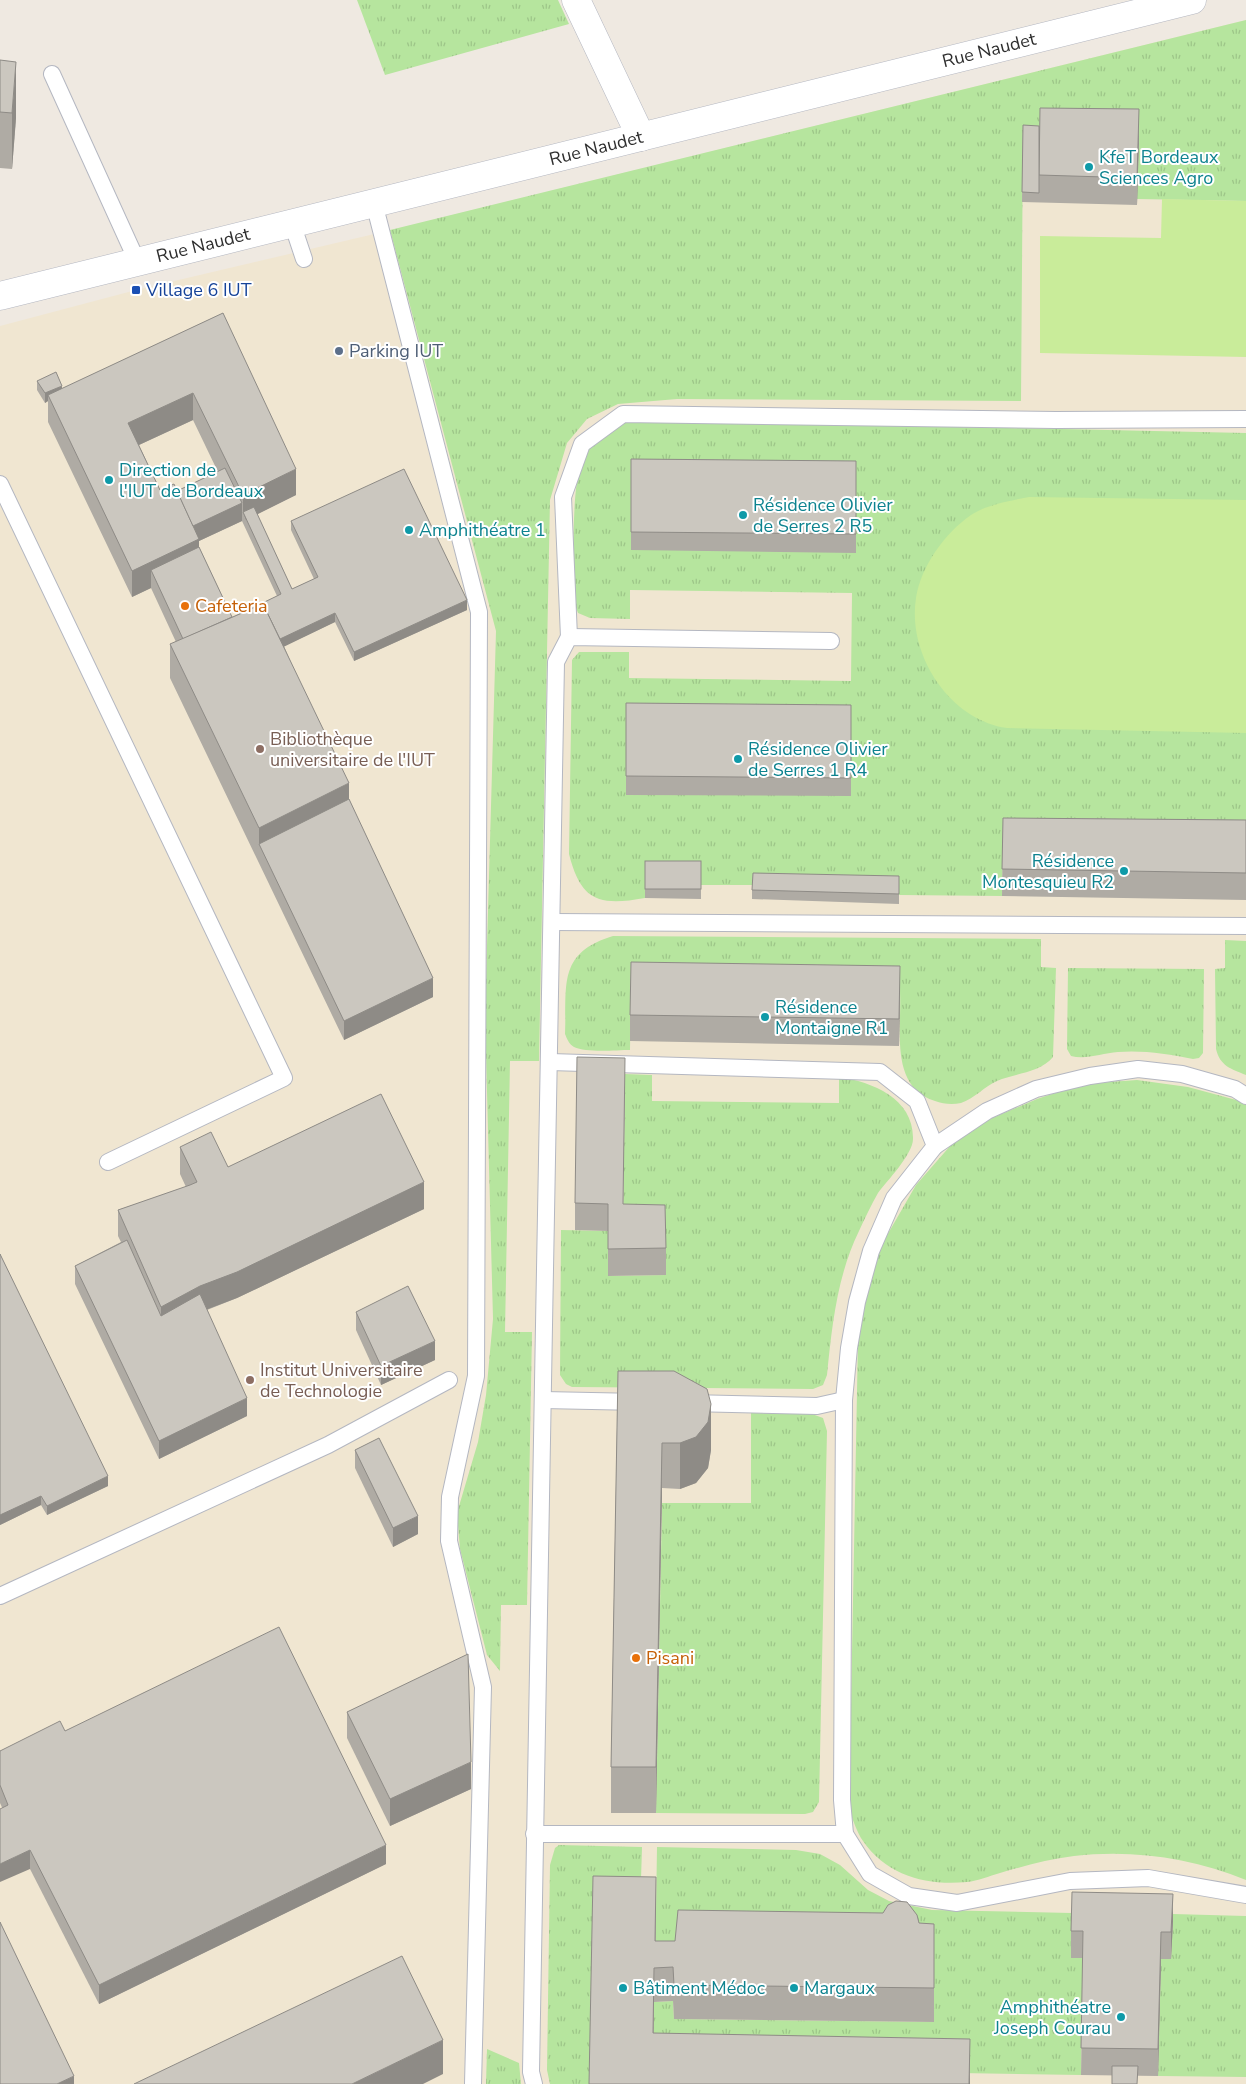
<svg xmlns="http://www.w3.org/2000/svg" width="1246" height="2084" viewBox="0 0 1246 2084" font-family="'Nunito Sans',sans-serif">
<defs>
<pattern id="grass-tufts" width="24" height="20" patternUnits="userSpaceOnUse" patternTransform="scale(1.25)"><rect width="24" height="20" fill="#b6e59e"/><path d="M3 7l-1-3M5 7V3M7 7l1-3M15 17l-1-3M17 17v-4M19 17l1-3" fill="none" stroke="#9dc588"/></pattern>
</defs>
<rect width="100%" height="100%" fill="#efe9e1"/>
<polygon fill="#f0e6d1" points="1246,20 1246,2084 0,2084 0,326 136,290 404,227"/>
<g fill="url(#grass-tufts)">
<polygon points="357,0 558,0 569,24 385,75"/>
<polygon points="1246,20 1246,201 1137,199 1139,136 1023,135 1021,401 677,399 618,404 587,419 567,443 550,500 539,1061 510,1061 505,1332 532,1332 527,1605 501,1605 500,1671 487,1655 460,1549 457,1513 478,1442 486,1395 493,1319 485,1016 496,631 390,230"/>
<path d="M636,420L1246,433V846L1003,845L1002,896L899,895V885H701V871H645V898C600,906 581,902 569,854L572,660L579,652H629V678L851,681L852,593L630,590V619L590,618L578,613L574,602C574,569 569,467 589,443C598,432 622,422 636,420Z"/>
<path d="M613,936L1041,939V967L1056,968L1053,1057C1040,1073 1015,1073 997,1081C985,1086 974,1099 961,1103C952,1105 943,1104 935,1101C889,1087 902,1029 900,993L631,989L630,1050C616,1050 586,1053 574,1047C569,1044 567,1039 565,1034C567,985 557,953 613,936Z"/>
<path d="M1225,940L1246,941V1075C1231,1069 1220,1066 1216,1049L1215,969L1225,968Z"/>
<path d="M1068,968L1204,969L1203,1053L1199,1058L1193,1059C1168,1054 1143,1050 1118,1052C1102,1053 1086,1060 1071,1056L1067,1049Z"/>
<path d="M625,1074L652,1075V1101L839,1103V1077C873,1082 914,1099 913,1139C913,1154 887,1181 878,1193C871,1205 865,1218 859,1231C837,1276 832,1326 827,1375L823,1385L813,1389L572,1387L566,1384L560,1375L561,1230L608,1231V1276L666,1275L623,1231Z"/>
<path d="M1137,1080L1188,1087L1240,1101L1246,1105V1880C1193,1858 1132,1849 1074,1856C1049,1859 1024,1866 1000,1873C989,1876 978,1881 967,1882C927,1886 887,1876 863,1841C857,1833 853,1819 849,1810L858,1339L867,1291L882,1244L916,1185L951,1145L985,1121L1037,1099L1082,1084Z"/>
<polygon points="751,1413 812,1414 823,1418 827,1431 819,1802 813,1812 805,1814 656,1813 662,1503 751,1503"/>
<polygon points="559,1845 642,1847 640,1911 590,2084 550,2084 547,2070 550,1865 555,1848"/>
<polygon points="657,1847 796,1850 820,1854 840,1865 868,1890 889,1901 932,1910 1072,1913 1071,1957 1083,1958 1081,2075 653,2068 654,2002 673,2001 674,2019 934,2022 934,1958 655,1975"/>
<polygon points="1173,1914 1246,1916 1246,2077 1158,2076 1161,1959 1171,1959"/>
<polygon points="487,2049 519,2063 521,2084 486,2084"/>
</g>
<g fill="#c9ec9a">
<polygon points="1162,199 1246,201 1246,357 1040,353 1040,236 1161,238"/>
<path d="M1029,497L1246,500V733L1007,728C950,720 907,655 916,598C921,566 945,533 971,515C988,504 1010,501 1029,497Z"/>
</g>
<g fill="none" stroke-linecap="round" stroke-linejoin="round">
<defs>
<g id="service">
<polyline points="52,74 137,261"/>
<polyline points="374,203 479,612 476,1376 450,1497 449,1541 483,1687 473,2084"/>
<polyline points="292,223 304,259"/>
<polyline points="0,484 284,1078 108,1162"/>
<polyline points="569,637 563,497 582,444 623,414 1056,420 1246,419"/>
<polyline points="552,922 1246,926"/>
<polyline points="550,1062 880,1072 917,1101 935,1146 894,1198 871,1251 857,1302 849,1348 844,1400 842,1800 845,1834 870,1874 909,1896 957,1903 1070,1881 1148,1878 1246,1895"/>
<polyline points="935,1146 987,1111 1036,1089 1090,1076 1138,1069 1182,1074 1235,1089 1246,1096"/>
<polyline points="543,1400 640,1402"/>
<polyline points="689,1403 817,1406 844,1400"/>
<polyline points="0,1596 328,1445 449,1380"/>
<polyline points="534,1834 845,1834"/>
<path d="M534,2084L531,2072C537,1602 549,1132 556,662L569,637L831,641"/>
</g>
<polyline id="minor" points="576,0 641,137"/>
<polyline id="tertiary" points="0,296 1192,0"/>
</defs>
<use href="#service" stroke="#b4b7c1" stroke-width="18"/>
<use href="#minor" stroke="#b4b7c1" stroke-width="29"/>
<use href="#tertiary" stroke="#b4b7c1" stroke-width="29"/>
<use href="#service" stroke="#fff" stroke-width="16"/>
<use href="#minor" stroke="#fff" stroke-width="28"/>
<use href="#tertiary" stroke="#fff" stroke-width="28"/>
</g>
<g fill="#afaba4" fill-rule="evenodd">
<polygon points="0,60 16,118 12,169 0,168"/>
<polygon points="1023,125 1139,136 1137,205 1022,202"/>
<path d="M223,313L296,495L257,514L292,589L314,579L291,530V521L467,610L354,661L335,622L284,646L433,997L344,1040L170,678V644L176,642L151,588L132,597L48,422V401L45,403L37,390V381L62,389ZM193,420L218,472L177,491L160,490L139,445ZM242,521L277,596L232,617L199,547V541Z"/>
<polygon points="631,459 856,461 856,553 631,550"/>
<polygon points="626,703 851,705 851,796 626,795"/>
<polygon points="1003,818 1246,820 1246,900 1002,896"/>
<polygon points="645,861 701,861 701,899 645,898"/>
<polygon points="899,876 899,904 752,899 752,890"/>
<polygon points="900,993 899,1046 630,1041 630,1015"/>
<polygon points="625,1085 623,1204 666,1248 666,1275 608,1276 608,1231 575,1230 575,1203"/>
<polygon points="180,1147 228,1167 424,1209 237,1298 207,1310 247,1416 159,1459 75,1284 75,1266 121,1242 118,1236 118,1210 186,1187 180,1174"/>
<polygon points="0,1254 108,1486 47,1515 41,1505 0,1525"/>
<polygon points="356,1312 435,1360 381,1385 356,1330"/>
<polygon points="618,1371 711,1450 708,1468 696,1483 680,1489 662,1488 656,1813 611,1813 611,1767"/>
<polygon points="355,1450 418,1534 393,1547 355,1468"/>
<polygon points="347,1712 471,1789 390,1826 347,1738"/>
<polygon points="65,1731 386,1864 99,2004 30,1869 0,1803 0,1751"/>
<polygon points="656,1911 655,1941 675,1941 919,1923 934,1924 934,2022 674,2019 673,2001 654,2002 653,2033 970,2073 589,2084"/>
<polygon points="1173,1921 1171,1959 1161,1959 1158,2076 1081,2075 1083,1958 1071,1958 1071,1931"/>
</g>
<g fill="#8e8b86">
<polygon points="16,62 16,118 12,169 12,113"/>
<polygon points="1139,109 1139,136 1137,205 1137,178"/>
<polygon points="62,386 62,395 48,395 48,401 45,403 45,393"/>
<polygon points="193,393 193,420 128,450 128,423"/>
<polygon points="296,469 296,495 246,520 243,512 243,521 243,495"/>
<polygon points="242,503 242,521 199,541 199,565 151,570 151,588 132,597 132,571 190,527"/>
<polygon points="467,600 467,610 354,661 354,652"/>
<polygon points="335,613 335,622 271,653 271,643"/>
<polygon points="349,783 349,818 259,844 259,828"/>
<polygon points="900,966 900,993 899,1046 899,1019"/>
<polygon points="433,978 433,997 344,1040 344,1021"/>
<polygon points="424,1182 424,1209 237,1298 200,1312 161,1334 161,1307 200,1286"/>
<polygon points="435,1341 435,1360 381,1385 381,1366"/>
<polygon points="247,1398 247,1416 159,1459 159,1441"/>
<polygon points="711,1404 711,1450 708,1468 696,1483 680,1489 680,1443"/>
<polygon points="662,1443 662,1488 656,1813 656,1767"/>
<polygon points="108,1476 108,1486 47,1515 47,1506"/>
<polygon points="41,1496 41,1505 0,1525 0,1515"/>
<polygon points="418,1516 418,1534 393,1547 393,1528"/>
<polygon points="471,1762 471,1789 390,1826 390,1799"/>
<polygon points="386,1845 386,1864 99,2004 99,1985"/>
<polygon points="30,1850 30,1869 0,1882 0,1864"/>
<polygon points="656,1877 656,1911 655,1968 655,1941"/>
<polygon points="1173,1894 1173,1921 1171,1959 1171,1932"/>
<polygon points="1161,1932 1161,1959 1158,2076 1158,2049"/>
<polygon points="654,1968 654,2002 653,2068 653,2033"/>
<polygon points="970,2039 970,2084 969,2084"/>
<polygon points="443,2040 443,2074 423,2084 352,2084"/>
<polygon points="74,2076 74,2084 57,2084"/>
</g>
<g fill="#cbc7bf" stroke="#8e8b86">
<polygon points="0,60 16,62 12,113 0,112"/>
<polygon points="1040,108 1139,109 1137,178 1039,175"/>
<polygon points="1023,125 1039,126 1039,193 1022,192"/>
<polygon points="223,313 296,469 243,495 193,393 128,423 160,490 174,484 199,539 132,571 48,395"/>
<polygon points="56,372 62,386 45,393 37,381"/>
<polygon points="631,459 856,461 856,534 631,532"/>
<polygon points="225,468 242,503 193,526 177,491"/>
<polygon points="404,469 467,600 354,652 335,613 280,639 263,604 242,613 281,594 243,512 254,507 292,589 318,577 291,521"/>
<polygon points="199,547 232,617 183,639 151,570"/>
<polygon points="263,604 349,783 259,828 170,644"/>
<polygon points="626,703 851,705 851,778 626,776"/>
<polygon points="349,799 433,978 344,1021 259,844"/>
<polygon points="1003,818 1246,820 1246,873 1002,869"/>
<rect x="645" y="861" width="56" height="28"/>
<polygon points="753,873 899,876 899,894 752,890"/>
<polygon points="631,962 900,966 899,1019 630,1015"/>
<polygon points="577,1057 625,1058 623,1204 665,1205 666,1248 608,1249 608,1204 575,1203"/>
<polygon points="381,1094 424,1182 237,1272 200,1286 161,1307 118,1210 190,1185 197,1182 180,1147 211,1132 228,1167"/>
<polygon points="127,1240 161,1316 200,1294 247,1398 159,1441 75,1266"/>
<polygon points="0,1254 108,1476 47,1506 41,1496 0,1515"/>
<polygon points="408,1286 435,1341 381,1366 356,1312"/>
<polygon points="618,1371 674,1371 707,1389 711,1404 708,1422 696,1437 680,1443 662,1443 656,1767 611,1767"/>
<polygon points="379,1438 418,1516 393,1528 355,1450"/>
<polygon points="279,1627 386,1845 99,1985 30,1850 0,1864 0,1809 8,1805 0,1785 0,1751 60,1721 65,1731"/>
<polygon points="468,1654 471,1762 390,1799 347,1712"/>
<polygon points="593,1876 656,1877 655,1941 675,1941 678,1910 883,1913 888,1905 896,1901 907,1902 917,1915 919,1923 934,1924 934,1988 674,1985 673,1967 654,1968 653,2033 970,2039 969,2084 589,2084"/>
<polygon points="1072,1892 1173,1894 1171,1932 1161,1932 1158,2049 1081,2048 1083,1931 1071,1931"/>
<polygon points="0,1922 74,2076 57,2084 0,2084"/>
<polygon points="402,1956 443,2040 352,2084 134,2084"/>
<polygon points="1112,2066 1138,2066 1137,2084 1112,2084"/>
</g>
<g fill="#0f9aa8" stroke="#fff" stroke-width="2">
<circle cx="1089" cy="167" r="5"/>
<circle cx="109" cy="480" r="5"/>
<circle cx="743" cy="515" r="5"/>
<circle cx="409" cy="530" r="5"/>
<circle cx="738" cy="759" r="5"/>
<circle cx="1124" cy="871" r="5"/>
<circle cx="765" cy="1017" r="5"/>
<circle cx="623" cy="1988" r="5"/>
<circle cx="794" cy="1988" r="5"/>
<circle cx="1121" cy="2017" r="5"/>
</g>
<rect fill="#1a4fb4" stroke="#fff" stroke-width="2" x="131" y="285" width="10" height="10" rx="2.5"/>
<circle fill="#5c6f8a" stroke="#fff" stroke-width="2" cx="339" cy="351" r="5"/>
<g fill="#e8710a" stroke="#fff" stroke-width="2">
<circle cx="185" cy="606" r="5"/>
<circle cx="636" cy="1658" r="5"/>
</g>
<g fill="#8d6e63" stroke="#fff" stroke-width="2">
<circle cx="260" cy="749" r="5"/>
<circle cx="250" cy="1380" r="5"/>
</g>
<g text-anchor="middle" stroke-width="4" stroke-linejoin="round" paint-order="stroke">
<g font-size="18" fill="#2e2e2e" stroke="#fff">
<text transform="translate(989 50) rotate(-14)" y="6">Rue Naudet</text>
<text transform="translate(596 148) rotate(-14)" y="6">Rue Naudet</text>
<text transform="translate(203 245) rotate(-14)" y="6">Rue Naudet</text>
</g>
<g font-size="18" fill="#0d838f" stroke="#fff" text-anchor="start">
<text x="1099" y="163">KfeT Bordeaux<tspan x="1099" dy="21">Sciences Agro</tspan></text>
<text x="119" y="476">Direction de<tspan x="119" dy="21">l'IUT de Bordeaux</tspan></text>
<text x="753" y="511">Résidence Olivier<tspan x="753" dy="21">de Serres 2 R5</tspan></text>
<text x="419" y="536">Amphithéatre 1</text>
<text x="748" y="755">Résidence Olivier<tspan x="748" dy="21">de Serres 1 R4</tspan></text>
<text x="1114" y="867" text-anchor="end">Résidence<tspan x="1114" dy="21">Montesquieu R2</tspan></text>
<text x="775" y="1013">Résidence<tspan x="775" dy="21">Montaigne R1</tspan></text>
<text x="633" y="1994">Bâtiment Médoc</text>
<text x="804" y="1994">Margaux</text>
<text x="1111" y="2013" text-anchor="end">Amphithéatre<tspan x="1111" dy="21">Joseph Courau</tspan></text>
</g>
<g font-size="18" fill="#164399" stroke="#fff" text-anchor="start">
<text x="146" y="296">Village 6 IUT</text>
</g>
<g font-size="18" fill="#4e5e75" stroke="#fff" text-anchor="start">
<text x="349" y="357">Parking IUT</text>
</g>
<g font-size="18" fill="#c56008" stroke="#fff" text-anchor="start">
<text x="195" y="612">Cafeteria</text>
<text x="646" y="1664">Pisani</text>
</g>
<g font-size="18" fill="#785e54" stroke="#fff" text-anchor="start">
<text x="270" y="745">Bibliothèque<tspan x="270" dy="21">universitaire de l'IUT</tspan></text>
<text x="260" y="1376">Institut Universitaire<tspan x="260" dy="21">de Technologie</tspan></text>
</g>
</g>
</svg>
